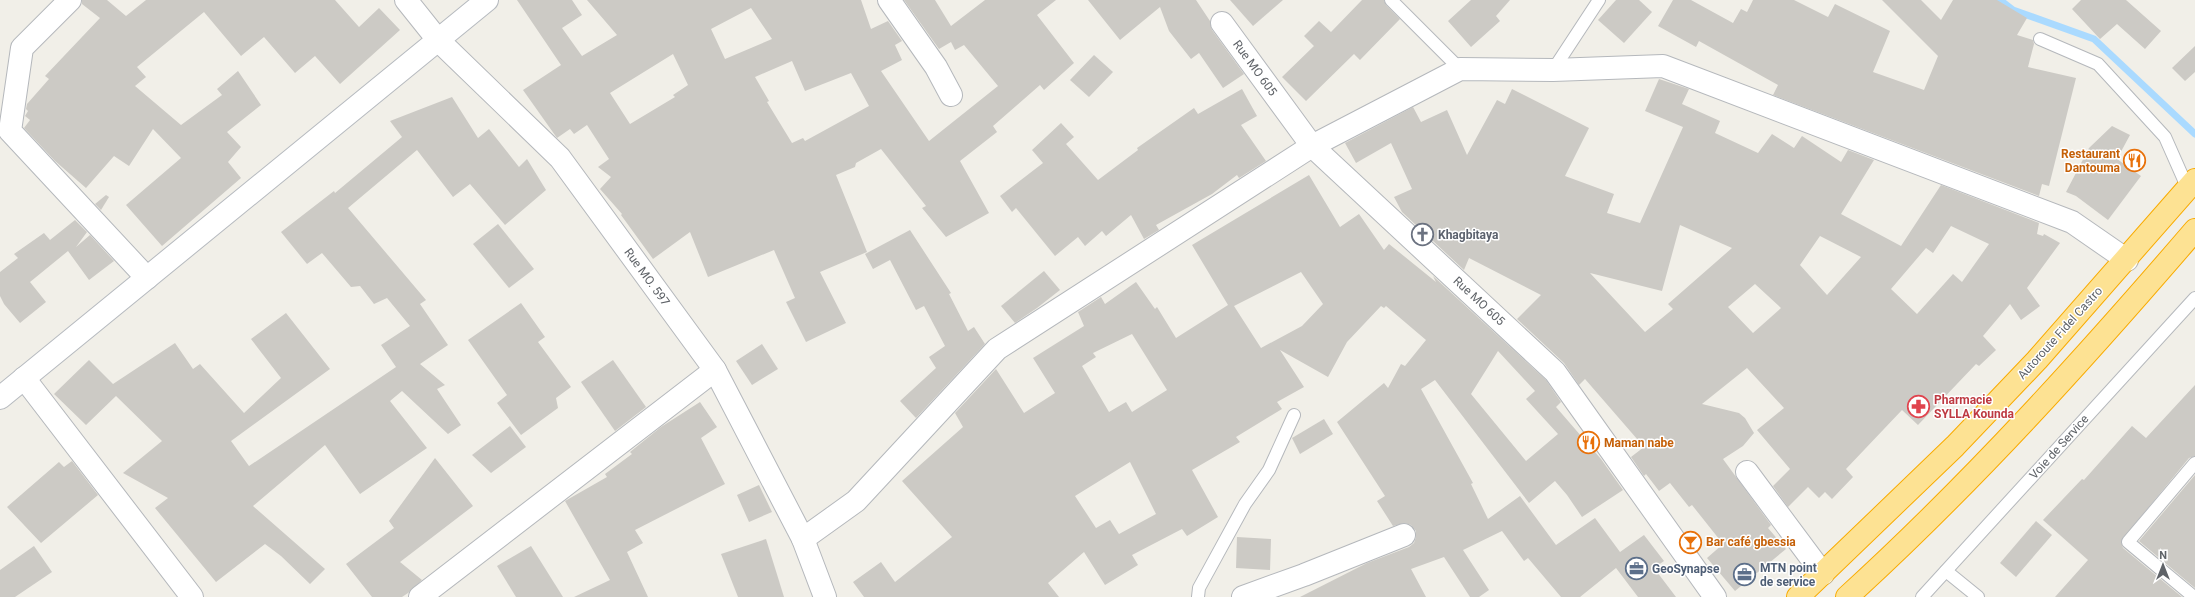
<svg xmlns="http://www.w3.org/2000/svg" width="2195" height="597" viewBox="0 0 2195 597" font-family="Roboto,sans-serif">
<rect width="100%" height="100%" fill="#f1efe8"/>
<g fill="none" stroke-linecap="round" stroke-linejoin="round">
<polyline stroke="#aadaff" stroke-width="7" points="2000,0 2013,10 2094,39 2195,134"/>
</g>
<g fill="#cccac5" fill-rule="evenodd">
<polygon points="82,0 107,0 126,16 146,0 335,0 359,27 379,8 400,30 340,84 315,56 295,73 264,37 241,56 204,12 137,67 146,77 135,86 181,125 222,95 217,89 238,71 261,105 227,132 241,147 228,162 241,178 162,246 126,205 181,158 153,129 129,166 114,156 86,188 55,161 24,128 30,120 25,116 28,111 26,109 27,104 49,79 45,76 100,18 82,4"/>
<path d="M517,0H572L582,15L562,28L582,56L617,35L587,0H861L871,29L888,21L902,41L895,45L902,60L881,71L929,141L998,86L964,45L955,50L951,42L939,49L904,0H935L951,26L985,0H1056L1037,15L1074,63L1044,90L1040,85L993,126L997,132L960,161L989,213L946,237L922,208L926,206L881,149L856,163L855,167L836,175L867,252L820,272L846,323L806,342L786,302L795,298L774,250L708,277L690,232L653,259L621,215L622,214L600,189L611,177L598,167L609,159L587,125L574,134L570,129L557,138L523,90L561,65ZM751,8L772,39L725,59L711,29ZM673,54L688,85L673,95L675,97L630,124L610,93ZM792,61L805,91L851,73L869,106L805,141L803,138L792,143L767,102L769,101L755,77Z"/>
<polygon points="1088,0 1196,0 1210,21 1212,30 1244,74 1223,88 1199,53 1191,59 1169,31 1160,7 1120,40"/>
<polygon points="1230,0 1283,0 1253,26"/>
<polygon points="1362,0 1384,0 1386,5 1400,19 1360,60 1354,54 1306,101 1282,77 1314,46 1304,36 1319,21 1331,32"/>
<polygon points="1471,0 1510,0 1496,16 1500,21 1471,47 1448,21"/>
<polygon points="1616,0 1639,0 1652,12 1624,43 1598,20"/>
<polygon points="1673,0 1691,0 1733,23 1741,9 1747,12 1753,0 1794,0 1828,17 1835,4 1890,31 1873,72 1924,90 1938,56 1882,0 1921,0 1941,20 1953,0 1997,0 2027,18 2017,35 2033,40 2034,44 2028,67 2076,78 2049,186 2042,184 2039,196 1773,95 1778,85 1699,41 1696,47 1658,26"/>
<polygon points="2081,0 2126,0 2161,31 2145,49 2117,24 2100,39 2072,9"/>
<polygon points="2195,46 2195,72 2185,81 2172,68"/>
<polygon points="1094,55 1113,72 1089,97 1070,80"/>
<path d="M1659,79L1689,89L1682,104L1720,121L1715,133L1758,153L1772,134L1794,148L1802,136L1841,162L1848,150L1874,160L1841,214L1901,246L1941,185L2039,223L2037,234L2043,236L2044,234L2060,243L2027,288L2040,306L2021,320L2010,304L1983,336L1996,350L1979,366L1976,364L1918,425L1902,410L1846,469L1853,477L1832,499L1825,492L1819,498L1808,487L1788,507L1773,486L1790,469L1757,430L1784,408L1747,368L1702,404L1739,413L1745,418L1754,433L1743,446L1723,459L1771,525L1768,528L1786,549L1735,591L1707,558L1723,544L1692,505L1689,507L1670,483L1659,491L1646,474L1644,476L1631,457L1644,447L1585,379L1579,385L1564,363L1517,319L1541,295L1469,258L1464,270L1402,212L1394,197L1412,189L1391,143L1356,163L1345,143L1413,107L1421,122L1447,110L1467,155L1497,100L1505,104L1512,89L1589,128L1565,176L1614,194L1607,213L1640,223L1683,127L1645,111ZM1680,225L1732,248L1668,304L1673,309L1645,332L1590,273L1662,291ZM1951,226L1989,244L1962,282L1953,274L1917,314L1891,289L1926,248L1933,253ZM1820,236L1861,257L1827,295L1800,265ZM1755,284L1781,308L1753,333L1728,307Z"/>
<polygon points="1242,89 1257,116 1241,125 1266,161 1239,178 1237,175 1212,194 1156,225 1159,230 1144,239 1131,215 1106,236 1102,231 1085,246 1078,237 1055,256 1016,208 1012,212 1000,196 1043,163 1032,150 1061,123 1074,137 1066,144 1098,180 1138,150 1137,148 1194,108 1198,114"/>
<polygon points="452,97 478,138 489,129 519,167 527,159 546,190 505,225 470,184 453,197 417,150 348,208 426,300 420,304 448,345 420,364 445,385 437,389 461,425 448,434 402,391 390,401 427,448 360,494 325,445 253,506 325,569 310,584 281,556 265,544 216,582 155,508 168,498 123,473 162,441 116,396 86,425 54,394 89,360 113,384 175,343 193,369 200,364 244,413 281,378 251,339 286,313 330,369 231,441 249,466 396,367 381,345 410,326 387,298 374,304 360,286 351,287 322,253 307,264 281,232 334,191 335,193 402,137 390,121"/>
<polygon points="2112,126 2130,135 2117,159 2141,176 2108,220 2076,196 2066,192 2089,148"/>
<path d="M1309,175L1340,227L1359,214L1384,250L1389,244L1436,282L1433,276L1546,380L1561,402L1556,407L1601,459L1623,490L1582,517L1567,495L1555,481L1529,503L1435,380L1421,389L1473,483L1471,484L1488,519L1520,496L1556,545L1595,518L1620,552L1644,535L1664,561L1654,568L1676,597H1638L1616,568L1580,597H1561L1528,558L1524,561L1502,531L1463,550L1489,590L1479,597H1470L1444,557L1411,569L1426,597H1300L1367,563L1409,547L1414,543L1416,537V531L1411,525L1405,523L1393,526L1377,501L1385,496L1337,422L1384,383L1388,388L1401,364L1405,366L1426,340L1386,306L1384,308L1381,306L1347,342L1328,377L1280,350L1304,387L1277,402L1282,409L1236,437L1240,442L1192,470L1218,517L1187,536L1182,529L1132,555L1138,565L1105,585L1084,552L1048,583L1059,597H864L853,582L881,562L895,582L952,537L902,481L963,427L955,413L996,369L1024,413L1055,393L1033,358L1084,326L1078,312L1101,297L1105,304L1136,282L1155,309L1157,307L1176,338L1228,305L1192,245ZM1301,272L1323,304L1302,326L1261,348L1234,306ZM1132,334L1167,390L1132,412L1126,402L1109,412L1082,366L1096,357L1093,353ZM1498,351L1535,391L1526,399L1558,434L1526,461L1471,394ZM1130,462L1156,514L1119,534L1110,520L1096,528L1075,496Z"/>
<polygon points="106,195 109,197 101,210 95,204"/>
<polygon points="75,220 87,232 76,247 90,235 114,261 89,280 68,251 30,282 46,302 20,323 4,304 0,296 0,272 18,258 14,254 44,233 50,240"/>
<polygon points="498,224 534,269 509,288 473,244"/>
<polygon points="910,230 951,293 949,294 968,331 974,327 985,344 916,418 900,401 936,368 929,357 945,346 924,306 916,310 890,260 873,269 865,254"/>
<polygon points="1044,271 1060,290 1037,308 1015,323 1001,306"/>
<polygon points="521,303 545,337 538,342 571,387 556,398 558,408 521,435 497,403 507,395 468,340"/>
<polygon points="762,344 778,369 752,385 736,361"/>
<polygon points="613,360 646,407 615,431 581,382"/>
<polygon points="2195,385 2195,456 2189,458 2121,541 2123,548 2182,597 2055,597 2088,560 2043,520 2082,479 2084,480 2132,426 2146,438"/>
<polygon points="700,402 717,427 701,438 725,484 635,530 643,543 627,552 648,597 574,597 610,580 565,501 607,477 605,474 632,454 630,452 661,427"/>
<polygon points="1324,419 1333,434 1300,454 1292,438"/>
<polygon points="510,426 526,447 491,473 472,455"/>
<polygon points="435,458 473,506 400,562 422,580 408,593 402,597 372,597 346,564 394,528 389,521"/>
<polygon points="72,461 98,495 41,543 7,507 59,462 64,467"/>
<polygon points="2195,475 2195,588 2139,541"/>
<polygon points="759,485 772,512 749,522 737,495"/>
<polygon points="2036,521 2052,535 2016,577 2000,563"/>
<polygon points="1237,537 1271,539 1270,570 1236,568"/>
<polygon points="766,539 784,597 738,597 721,554"/>
<polygon points="34,546 52,572 15,597 0,597 0,570"/>
<polygon points="531,546 563,597 516,597 497,566"/>
</g>
<g fill="none" stroke-linecap="round" stroke-linejoin="round">
<defs>
<g id="lane">
<polyline points="1391,0 1460,69"/>
<polyline points="2040,39 2098,64 2165,137 2188,189"/>
<polyline points="1553,70 1599,0"/>
<polyline points="1946,571 1978,597"/>
<polyline points="1198,597 1199,588 1245,504 1269,470 1294,415"/>
<polyline points="1922,597 2195,298"/>
<polyline points="2194,597 2128,542 2195,463"/>
</g>
<g id="street">
<polyline points="70,0 22,48 10,131 147,278"/>
<polyline points="406,0 438,40 560,158 715,370 803,539 825,597"/>
<polyline points="889,0 936,67 951,95"/>
<polyline points="1222,23 1312,146 1555,372 1715,597"/>
<polyline points="24,378 192,597"/>
<polyline points="1747,472 1823,574"/>
<polyline points="803,539 856,501 997,349 1312,146 1460,69 1553,70 1663,66 2072,222 2127,260"/>
<polyline points="420,597 715,370"/>
<polyline points="1243,597 1304,575 1404,535"/>
</g>
<polyline id="secondary" points="0,398 487,0"/>
<g id="highway">
<polyline points="1798,597 1955,446 2037,360 2195,180"/>
<path d="M1847,597C1972,483 2085,358 2195,230"/>
</g>
</defs>
<use href="#lane" stroke="#b5b8bc" stroke-width="14"/>
<use href="#street" stroke="#b5b8bc" stroke-width="24"/>
<use href="#secondary" stroke="#b6babf" stroke-width="24"/>
<use href="#highway" stroke="#f9ab00" stroke-width="24"/>
<use href="#lane" stroke="#fff" stroke-width="12"/>
<use href="#street" stroke="#fff" stroke-width="22"/>
<use href="#secondary" stroke="#fff" stroke-width="22"/>
<use href="#highway" stroke="#fde293" stroke-width="22"/>
</g>
<defs>
<symbol id="restaurant-ring" viewBox="-11 -11 22 22"><circle r="9.5" fill="#fff" stroke="#e8710a" stroke-width="1.5"/><path d="M-5-6h1v4h1v-4h1v4h1v-4h1v5L-1.5 .5V6h-2V.5L-5-1ZM5-6V6H3V1.5H1.5Q1.5-4 5-6Z" fill="#e8710a"/></symbol>
<symbol id="church-ring" viewBox="-11 -11 22 22"><circle r="9.5" fill="#fff" stroke="#6b7280" stroke-width="1.5"/><path d="M-1.2-6h2.4v3.5h3.3v2.4h-3.3V6h-2.4V-.1h-3.3v-2.4h3.3Z" fill="#6b7280"/></symbol>
<symbol id="pharmacy-ring" viewBox="-11 -11 22 22"><circle r="9.5" fill="#fff" stroke="#e0444e" stroke-width="1.5"/><path d="M-2-6h4v4h4v4h-4v4h-4v-4h-4v-4h4Z" fill="#e0444e"/></symbol>
<symbol id="bar-ring" viewBox="-11 -11 22 22"><circle r="9.5" fill="#fff" stroke="#e8710a" stroke-width="1.5"/><path d="M-6-5H6L.8 .8V4.5H3.5V6h-7V4.5H-.8V.8Z" fill="#e8710a"/></symbol>
<symbol id="office-ring" viewBox="-11 -11 22 22"><circle r="9.5" fill="#fff" stroke="#5c6f8a" stroke-width="1.5"/><path d="M-6-3h4V-5.5h4V-3h4V5H-6ZM-1-4.5V-3h2v-1.5ZM-6 0V1H6V0Z" fill="#5c6f8a"/></symbol>
</defs>
<g fill-rule="evenodd">
<use href="#restaurant-ring" x="2122" y="148" width="25" height="25"/>
<use href="#church-ring" x="1410" y="222" width="25" height="25"/>
<use href="#pharmacy-ring" x="1906" y="394" width="25" height="25"/>
<use href="#restaurant-ring" x="1576" y="430" width="25" height="25"/>
<use href="#bar-ring" x="1678" y="530" width="25" height="25"/>
<use href="#office-ring" x="1624" y="556" width="25" height="25"/>
<use href="#office-ring" x="1732" y="562" width="25" height="25"/>
</g>
<g text-anchor="middle" stroke-width="3" stroke-linejoin="round" paint-order="stroke">
<g font-size="12" fill="#5f6368" stroke="#fff">
<text transform="translate(1255 68) rotate(54)" y="4">Rue MO 605</text>
<text transform="translate(647 277) rotate(54)" y="4">Rue MO. 597</text>
<text transform="translate(1479 301) rotate(43)" y="4">Rue MO 605</text>
<text transform="translate(2060 333) rotate(-48)" y="4">Autoroute Fidel Castro</text>
<text transform="translate(2059 447) rotate(-48)" y="4">Voie de Service</text>
</g>
<g font-size="12" font-weight="bold" fill="#c56008" stroke="#fff" text-anchor="start">
<text x="2120" y="158" text-anchor="end">Restaurant<tspan x="2120" dy="14">Dantouma</tspan></text>
<text x="1604" y="447">Maman nabe</text>
<text x="1706" y="546">Bar café gbessia</text>
</g>
<g font-size="12" font-weight="bold" fill="#5b616d" stroke="#fff" text-anchor="start">
<text x="1438" y="239">Khagbitaya</text>
</g>
<g font-size="12" font-weight="bold" fill="#be3a42" stroke="#fff" text-anchor="start">
<text x="1934" y="404">Pharmacie<tspan x="1934" dy="14">SYLLA Kounda</tspan></text>
</g>
<g font-size="12" font-weight="bold" fill="#4e5e75" stroke="#fff" text-anchor="start">
<text x="1760" y="572">MTN point<tspan x="1760" dy="14">de service</tspan></text>
<text x="1652" y="573">GeoSynapse</text>
</g>
</g>
<g transform="translate(2163 565)" stroke="#ffffff" stroke-width="3" paint-order="stroke">
<path d="M0-3L7 15L0 10L-7 15Z" fill="#5f6368"/>
<text y="-6" font-size="11" font-weight="bold" text-anchor="middle" fill="#5f6368">N</text>
</g>
</svg>
